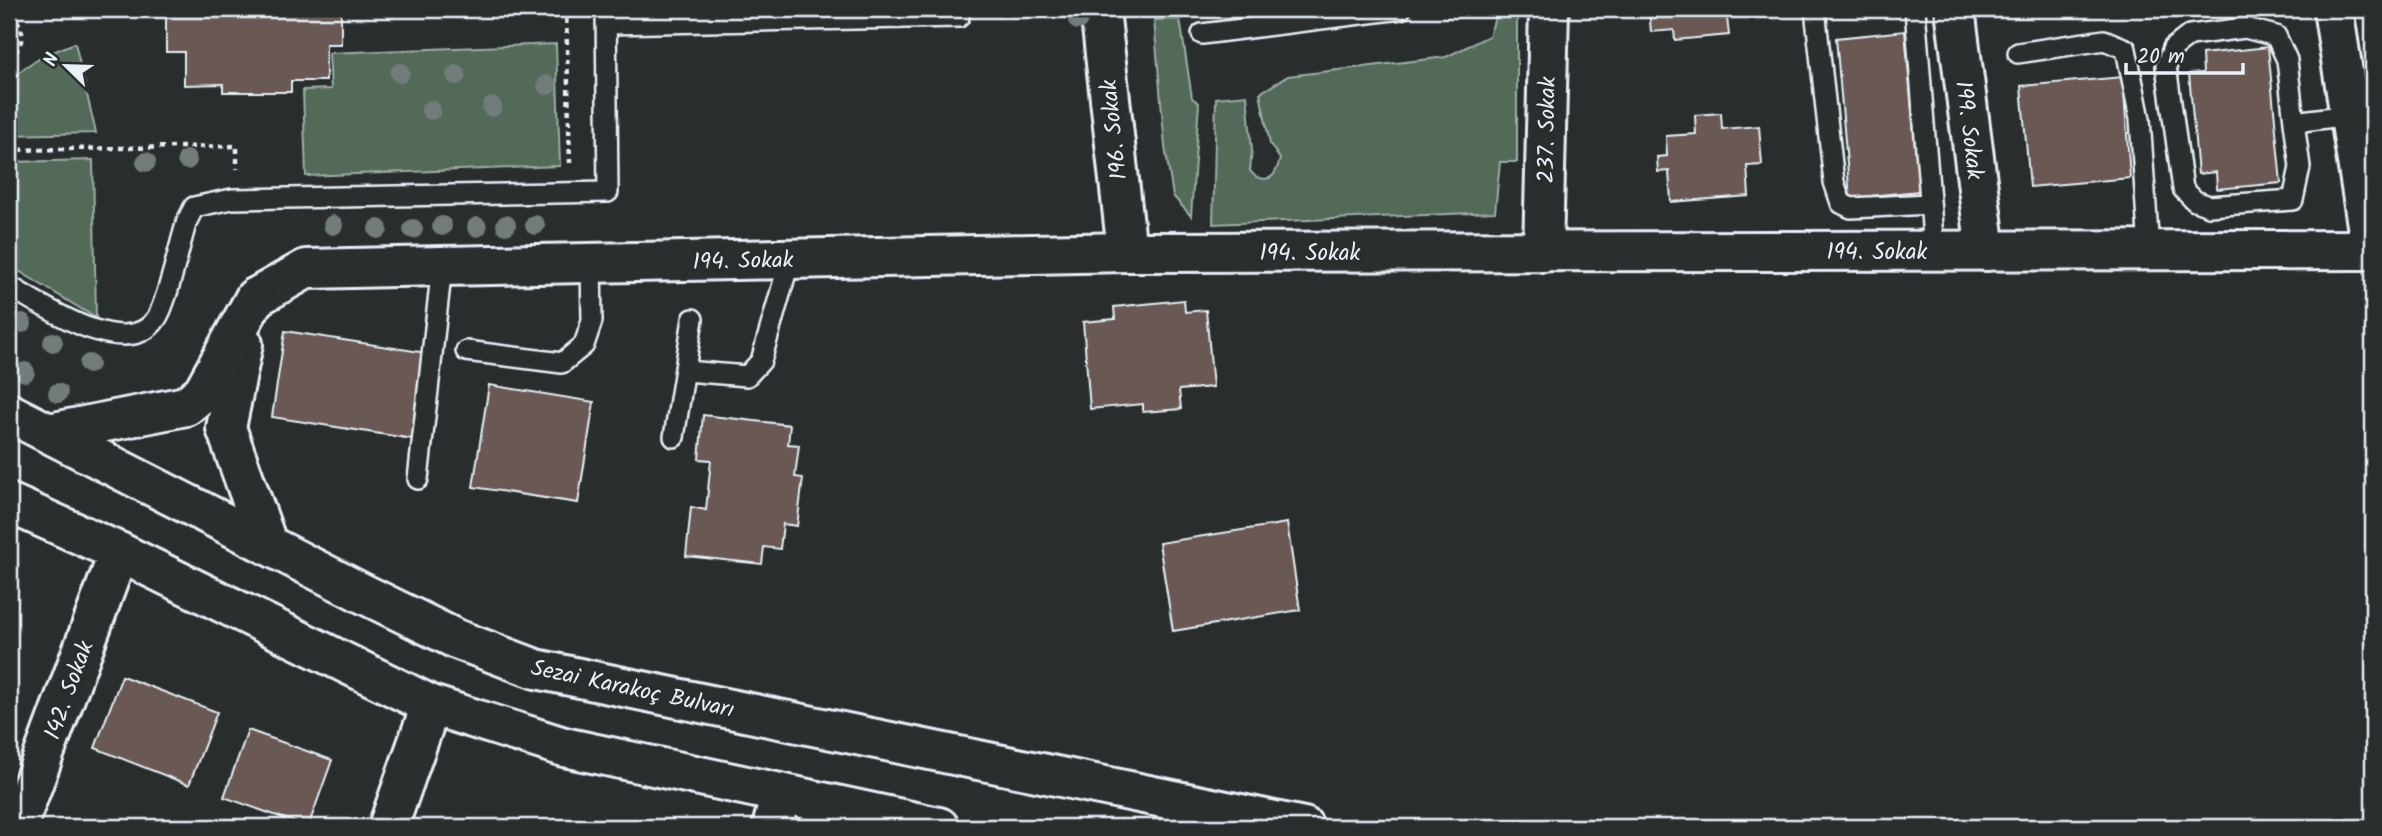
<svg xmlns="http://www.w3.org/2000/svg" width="2382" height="836" viewBox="0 0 2382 836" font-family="Kalam,sans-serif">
<rect width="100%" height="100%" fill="#2a2d2e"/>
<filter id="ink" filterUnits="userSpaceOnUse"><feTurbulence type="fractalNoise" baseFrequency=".0143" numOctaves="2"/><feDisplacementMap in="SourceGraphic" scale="14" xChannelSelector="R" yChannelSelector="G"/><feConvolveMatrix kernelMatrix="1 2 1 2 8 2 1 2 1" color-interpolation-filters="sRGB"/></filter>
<g filter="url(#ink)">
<g fill="#526b59" stroke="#9daea8" stroke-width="2">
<path d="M1498,9H1517V162H1500L1495,212L1213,224L1216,98L1247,95L1252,150L1250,171L1256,177C1273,183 1276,173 1280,159L1270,144L1260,93L1288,76L1446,57L1489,36Z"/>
<polygon points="1180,19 1192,98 1199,103 1191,216 1173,196 1165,147 1154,20"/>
<path d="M75,43L96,133L9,135C9,120 5,99 10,85C16,66 57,50 75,43Z"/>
<polygon points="556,44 560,166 306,176 303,90 331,89 329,53"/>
<polygon points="93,160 96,318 9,265 9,162"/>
</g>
<g fill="#695952" stroke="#e8f1f8" stroke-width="2">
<polygon points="166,9 341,9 341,44 326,44 326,81 291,81 291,92 223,92 223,84 184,85 184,52 166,52"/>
<polygon points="1649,9 1726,9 1729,35 1675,40 1674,30 1651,32"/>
<polygon points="1905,31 1919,191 1850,198 1836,38"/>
<polygon points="2268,47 2281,183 2217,189 2216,172 2198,174 2189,74 2203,73 2202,54"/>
<polygon points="2123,77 2130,178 2030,187 2021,86"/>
<polygon points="1721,113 1722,129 1759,126 1762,165 1747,166 1749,196 1671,202 1669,171 1658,172 1657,157 1667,156 1666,136 1696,134 1695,115"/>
<polygon points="1184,300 1185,312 1206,310 1213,387 1179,390 1181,409 1143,412 1143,404 1090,409 1083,322 1115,319 1114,307"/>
<polygon points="285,331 427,353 413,439 272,417"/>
<polygon points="489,385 594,402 578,503 473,487"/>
<polygon points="703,415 790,425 788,444 799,445 795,477 803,478 797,526 783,524 780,549 764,547 762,564 686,556 691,507 706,510 711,460 699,459"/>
<polygon points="1287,523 1300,610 1173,631 1159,543"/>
<polygon points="122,676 217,712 189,785 95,748"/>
<polygon points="248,730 332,760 308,827 224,797"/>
</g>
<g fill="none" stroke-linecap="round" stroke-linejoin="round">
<defs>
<g id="service">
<polyline points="1815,9 1834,182 1841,203 1851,208 1930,204"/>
<polyline points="1915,9 1934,251"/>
<polyline points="607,24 959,17"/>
<polyline points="1202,34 1401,9"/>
<polyline points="2018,53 2104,40 2126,49 2140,119 2149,250"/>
<polyline points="2294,122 2300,167 2293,200 2209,206 2195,201 2183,189 2166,66 2173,48 2190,35 2245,28 2276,36 2287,60 2294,122 2350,115"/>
<path d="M9,286C40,304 126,363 156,319C167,304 180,242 187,221L194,207L232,199L608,192L606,9"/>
<polyline points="466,351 562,363 584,345 592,321 591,263"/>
<polyline points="685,371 747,376 761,361 790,259"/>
<polyline points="674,437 693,319"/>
<polyline points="418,479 442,266"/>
</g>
<g id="minor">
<polyline points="1100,9 1127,252"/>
<polyline points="1955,9 1986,251"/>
<polyline points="2333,9 2371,250"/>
<polyline points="1543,252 1549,9"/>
<polyline points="255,298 306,269 442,266 1127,252 2373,250"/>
<polyline points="243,344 226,428 267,543"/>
<polyline points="49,433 186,406 203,392 255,298"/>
<polyline points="17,827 119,552"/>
<polyline points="388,827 431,705"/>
<polyline points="772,827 781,794"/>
</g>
<g id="primary">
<polyline points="9,413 362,593 456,639 536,669 1304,827"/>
<polyline points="9,503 119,552 431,705 564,747 939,827"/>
</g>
</defs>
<use href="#service" stroke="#e8f1f8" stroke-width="24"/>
<use href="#minor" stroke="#e8f1f8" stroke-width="44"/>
<use href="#primary" stroke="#e8f1f8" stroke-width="44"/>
<g stroke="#e8f1f8" stroke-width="4.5" stroke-dasharray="5 5" stroke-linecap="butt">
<polyline points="566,9 570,163"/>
<path d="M9,14C27,25 26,46 9,57"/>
<polyline points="9,150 237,146 237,169"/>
</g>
<use href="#service" stroke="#2a2d2e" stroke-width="19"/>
<use href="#minor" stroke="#2a2d2e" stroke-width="38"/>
<use href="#primary" stroke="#2a2d2e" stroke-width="38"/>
</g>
<g fill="#727b7a">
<circle cx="1078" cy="20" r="10"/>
<circle cx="400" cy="73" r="10"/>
<circle cx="456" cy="75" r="10"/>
<circle cx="547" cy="85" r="10"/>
<circle cx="492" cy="107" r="10"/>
<circle cx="431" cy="110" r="10"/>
<circle cx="187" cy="160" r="10"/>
<circle cx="146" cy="162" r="10"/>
<circle cx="333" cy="225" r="10"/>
<circle cx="506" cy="225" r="10"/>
<circle cx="535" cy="225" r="10"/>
<circle cx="442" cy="226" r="10"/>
<circle cx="477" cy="227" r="10"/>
<circle cx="378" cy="229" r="10"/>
<circle cx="413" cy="229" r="10"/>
<circle cx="22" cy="323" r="10"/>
<circle cx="53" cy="342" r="10"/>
<circle cx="89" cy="364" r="10"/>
<circle cx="25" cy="372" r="10"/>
<circle cx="58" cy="393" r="10"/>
</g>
</g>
<g text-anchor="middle" stroke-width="7" stroke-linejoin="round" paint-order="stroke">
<g font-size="23" fill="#e8f1f8" stroke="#2a2d2e">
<text transform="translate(1113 130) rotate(-96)" y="8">196. Sokak</text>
<text transform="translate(1546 130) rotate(-89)" y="8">237. Sokak</text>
<text transform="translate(1970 130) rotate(83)" y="8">199. Sokak</text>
<text x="1877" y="259">194. Sokak</text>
<text x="1310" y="260">194. Sokak</text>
<text transform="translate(743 260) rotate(-1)" y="8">194. Sokak</text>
<text transform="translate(633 688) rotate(12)" y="8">Sezai Karakoç Bulvarı</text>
<text transform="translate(68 690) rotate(-70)" y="8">142. Sokak</text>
</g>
</g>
<rect width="2382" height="836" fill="none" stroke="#2a2d2e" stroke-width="35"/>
<rect x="18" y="18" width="2347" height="801" fill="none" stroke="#e8f1f8" stroke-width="2.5" filter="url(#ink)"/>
<g transform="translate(66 66) rotate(293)" stroke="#2a2d2e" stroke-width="5" paint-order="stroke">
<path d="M0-5L12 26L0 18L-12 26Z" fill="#e8f1f8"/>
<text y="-10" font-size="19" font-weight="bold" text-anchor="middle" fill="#e8f1f8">N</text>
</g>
<path d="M2126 63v10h117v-10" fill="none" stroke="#e8f1f8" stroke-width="3.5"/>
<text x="2137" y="63" font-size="21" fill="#e8f1f8" stroke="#2a2d2e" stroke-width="5" paint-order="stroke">20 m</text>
</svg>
